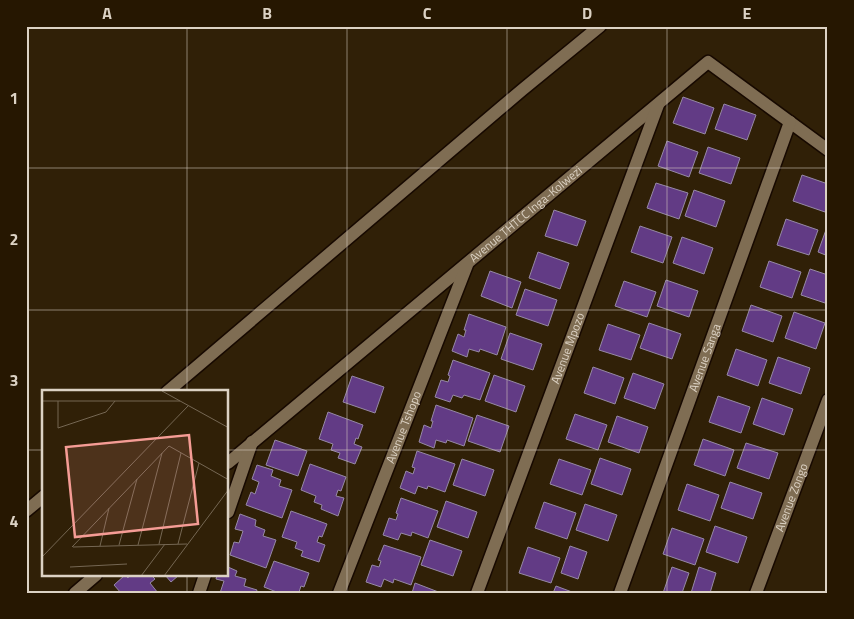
<svg xmlns="http://www.w3.org/2000/svg" width="854" height="619" viewBox="0 0 854 619" font-family="'Titillium Web',sans-serif">
<rect width="100%" height="100%" fill="#302007"/>
<g fill="#623b85" stroke="#9689a5">
<polygon points="683,97 714,108 705,134 673,123"/>
<polygon points="724,104 756,115 747,140 715,129"/>
<polygon points="667,141 698,152 689,177 658,166"/>
<polygon points="708,147 740,158 731,184 699,173"/>
<polygon points="802,175 828,184 828,203 825,212 793,201"/>
<polygon points="656,183 688,193 679,219 647,208"/>
<polygon points="694,190 725,201 716,227 685,216"/>
<polygon points="554,210 586,221 577,246 545,236"/>
<polygon points="786,219 818,230 809,255 777,245"/>
<polygon points="640,226 672,237 663,263 631,252"/>
<polygon points="827,227 828,227 828,256 818,252"/>
<polygon points="682,237 713,248 704,274 673,263"/>
<polygon points="538,252 569,263 560,289 529,278"/>
<polygon points="769,261 801,272 792,298 760,287"/>
<polygon points="810,269 828,275 828,304 801,295"/>
<polygon points="490,271 521,282 512,308 481,296"/>
<polygon points="666,280 698,291 689,317 657,306"/>
<polygon points="624,281 656,292 647,317 615,306"/>
<polygon points="525,289 557,300 548,326 516,315"/>
<polygon points="751,305 782,316 773,342 742,331"/>
<polygon points="794,312 825,323 816,349 785,338"/>
<polygon points="469,314 506,327 497,355 480,349 479,352 469,349 467,357 452,351 458,334 464,337 466,330 464,330"/>
<polygon points="649,323 681,334 672,359 640,348"/>
<polygon points="608,324 640,335 631,360 599,350"/>
<polygon points="510,333 542,344 533,370 501,359"/>
<polygon points="736,349 767,360 758,386 727,375"/>
<polygon points="778,357 810,368 801,394 769,383"/>
<polygon points="453,360 490,373 480,400 464,395 462,398 453,395 450,402 435,397 441,380 448,382 450,376 448,375"/>
<polygon points="593,367 624,378 615,404 584,393"/>
<polygon points="633,373 664,384 655,409 624,398"/>
<polygon points="494,375 525,386 516,412 485,401"/>
<polygon points="352,376 384,387 375,413 343,402"/>
<polygon points="718,396 750,407 741,433 709,422"/>
<polygon points="762,398 793,409 784,435 753,424"/>
<polygon points="436,405 473,418 464,446 447,440 446,443 436,440 434,448 419,442 424,425 431,428 433,421 431,421"/>
<polygon points="328,412 363,425 358,439 356,438 354,444 362,447 355,464 338,458 340,453 331,450 333,444 319,439"/>
<polygon points="575,414 607,425 598,450 566,439"/>
<polygon points="477,415 509,426 500,452 468,441"/>
<polygon points="617,416 648,427 639,453 608,442"/>
<polygon points="703,439 734,450 725,476 694,465"/>
<polygon points="275,440 307,451 298,476 266,465"/>
<polygon points="746,443 778,453 769,479 737,468"/>
<polygon points="417,451 455,464 445,492 428,486 427,489 418,486 415,494 400,488 406,471 413,474 415,468 412,467"/>
<polygon points="600,458 631,469 622,495 591,484"/>
<polygon points="462,459 494,470 485,496 453,485"/>
<polygon points="559,459 591,470 582,495 550,484"/>
<polygon points="310,464 346,477 341,491 338,490 336,496 344,498 338,516 321,509 322,505 314,502 316,496 301,490"/>
<polygon points="257,465 273,470 271,476 281,480 279,486 292,490 282,518 246,505 251,492 255,494 259,482 252,479"/>
<polygon points="730,482 762,493 753,519 721,508"/>
<polygon points="687,484 719,495 710,521 678,510"/>
<polygon points="401,498 438,511 428,538 412,532 411,536 401,533 398,540 383,535 389,518 396,520 398,514 396,513"/>
<polygon points="446,501 477,512 468,538 437,527"/>
<polygon points="544,502 576,513 567,539 535,528"/>
<polygon points="585,504 617,515 608,541 576,530"/>
<polygon points="291,511 327,524 322,537 319,536 317,542 325,545 319,562 301,556 303,551 295,548 297,542 282,537"/>
<polygon points="240,514 256,520 255,526 265,530 263,536 276,540 266,568 230,555 234,542 239,543 243,531 235,529"/>
<polygon points="715,526 747,537 738,563 706,552"/>
<polygon points="672,528 704,539 695,565 663,554"/>
<polygon points="430,540 462,551 453,576 421,565"/>
<polygon points="384,545 421,557 411,585 394,579 393,583 384,579 381,587 366,582 372,565 379,567 381,561 378,560"/>
<polygon points="570,546 587,552 578,579 561,573"/>
<polygon points="528,547 560,558 551,583 519,573"/>
<polygon points="274,561 309,573 304,587 301,586 299,592 301,593 279,593 264,587"/>
<polygon points="228,567 237,571 235,576 246,579 244,586 257,590 256,593 220,593 224,581 216,579 217,575 228,575"/>
<polygon points="672,567 689,573 682,593 663,593"/>
<polygon points="699,567 716,573 710,593 691,593"/>
<polygon points="125,575 128,578 130,575 151,575 155,579 150,583 158,593 121,593 114,585"/>
<polygon points="165,575 179,575 171,582"/>
<polygon points="415,583 441,593 412,593"/>
<polygon points="556,586 572,592 572,593 553,593"/>
</g>
<g fill="none" stroke-linecap="round" stroke-linejoin="round">
<defs>
<g id="minor">
<polyline points="167,392 522,90 600,26"/>
<path id="s1" d="M228,463L708,62L828,150"/>
<polyline points="26,511 44,496"/>
<polyline points="228,512 252,442"/>
<polyline points="75,593 96,575"/>
<polyline points="199,593 205,575"/>
<path id="s2" d="M339,593L467,265"/>
<path id="s3" d="M477,593L658,105"/>
<path id="s4" d="M620,593L790,122"/>
<path id="s5" d="M756,593L828,400"/>
</g>
</defs>
<use href="#minor" stroke="#170900" stroke-width="15"/>
<use href="#minor" stroke="#7f6d53" stroke-width="12"/>
</g>
<path fill="none" stroke="#dcd2c4" stroke-width="1" stroke-opacity="0.55" d="M187,26V392M347,26V593M507,26V593M667,26V593M26,168H828M26,310H828M26,450H44M228,450H828M187,575V593"/>
<g text-anchor="middle" stroke-width="4.5" stroke-linejoin="round" paint-order="stroke">
<g font-size="12" fill="#dcd2c4" stroke="#261701">
<text dy="4" stroke="none"><textPath href="#s1" startOffset="388">Avenue THTCC Inga-Kolwezi</textPath></text>
<text dy="4" stroke="none"><textPath href="#s3" startOffset="261">Avenue Mpozo</textPath></text>
<text dy="4" stroke="none"><textPath href="#s4" startOffset="250">Avenue Sanga</textPath></text>
<text dy="4" stroke="none"><textPath href="#s2" startOffset="178">Avenue Tshopo</textPath></text>
<text dy="4" stroke="none"><textPath href="#s5" startOffset="102">Avenue Zongo</textPath></text>
</g>
</g>
<g transform="translate(42 390)">
<rect width="186" height="186" fill="#302007"/>
<path fill="none" stroke="#756753" stroke-width="1" d="M120,1L187,38M0,11H138M16,11V38L64,22L73,11M117,154L139,63M136,154L157,73M77,155L95,89M96,155L120,63M58,156L67,118M30,157L127,56L187,90M31,157L145,154M0,167L146,16M28,177L85,174M99,186L123,154M122,186L187,99"/>
<path fill="#f59c95" fill-opacity="0.15" stroke="#f59c95" stroke-width="2.5" d="M147,45L156,134L33,147L24,57Z"/>
<rect width="186" height="186" fill="none" stroke="#dcd2c4" stroke-width="2.5"/>
</g>
<rect width="854" height="619" fill="none" stroke="#261701" stroke-width="55"/>
<rect x="28" y="28" width="798" height="564" fill="none" stroke="#dcd2c4" stroke-width="2"/>
<g font-size="16" text-anchor="middle" font-weight="bold" fill="#dcd2c4">
<text x="107" y="19">A</text>
<text x="267" y="19">B</text>
<text x="427" y="19">C</text>
<text x="587" y="19">D</text>
<text x="747" y="19">E</text>
<text x="14" y="104">1</text>
<text x="14" y="245">2</text>
<text x="14" y="386">3</text>
<text x="14" y="527">4</text>
</g>
</svg>
